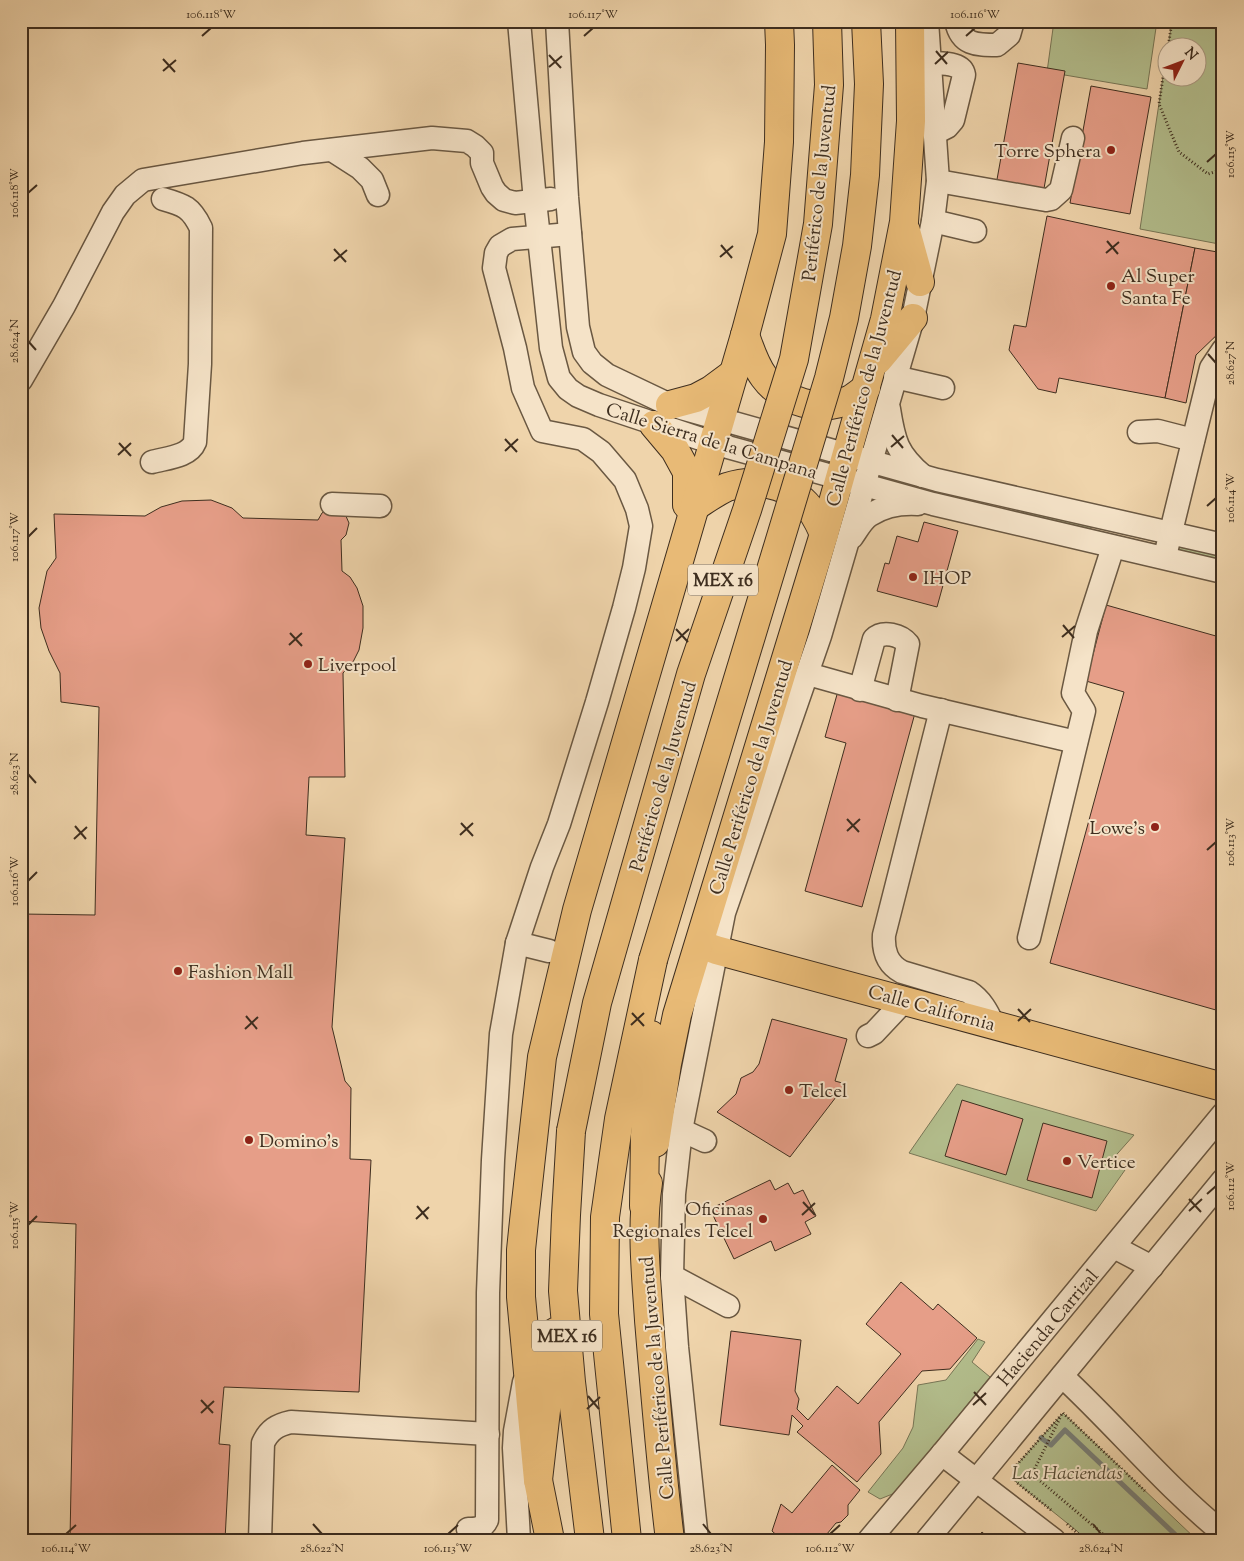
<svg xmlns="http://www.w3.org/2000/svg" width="1244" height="1561" viewBox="0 0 1244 1561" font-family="'Sorts Mill Goudy',serif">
<rect width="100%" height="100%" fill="#efd4ab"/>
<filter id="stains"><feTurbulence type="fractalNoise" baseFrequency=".004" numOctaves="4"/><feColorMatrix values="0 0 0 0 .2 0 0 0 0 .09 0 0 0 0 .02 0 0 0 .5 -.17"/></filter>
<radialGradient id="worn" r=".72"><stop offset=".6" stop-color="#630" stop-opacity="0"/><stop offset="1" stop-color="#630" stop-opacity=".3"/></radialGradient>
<g fill="#b3be8d" stroke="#787656">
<polygon points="1054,21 1157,21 1147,89 1047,72"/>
<polygon points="1172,21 1223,21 1223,226 1219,244 1140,229 1166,57 1166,78 1196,78 1196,48 1168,47"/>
<polygon points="1025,504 1092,522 1090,532 1023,516"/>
<polygon points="1167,539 1223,552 1223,562 1167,550"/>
<polygon points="957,1084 1134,1135 1110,1162 1125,1170 1096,1211 909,1153"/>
<polygon points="978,1339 985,1342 972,1362 990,1377 895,1493 880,1499 868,1492 903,1448 913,1427 918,1385 946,1380"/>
<polygon points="1063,1413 1197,1540 1085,1540 1077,1531 1016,1482 1014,1468"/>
</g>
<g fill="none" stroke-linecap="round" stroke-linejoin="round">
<polyline stroke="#787f78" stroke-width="5" points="1041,1438 1051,1445 1065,1430 1181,1540"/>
</g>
<g fill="#e69e88" stroke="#3e2e1f">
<polygon points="1018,63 1065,71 1043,194 996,185"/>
<polygon points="1091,86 1151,97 1130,214 1070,203"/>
<polygon points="1047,216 1195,248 1165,398 1059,378 1056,393 1038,389 1009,350 1014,325 1026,327"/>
<polygon points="1195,248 1223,253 1223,329 1196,355 1186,403 1165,398"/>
<polygon points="211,500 232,508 243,518 318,520 322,513 326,510 345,514 349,523 346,535 341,540 342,571 350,577 357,588 363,606 363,628 359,650 353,662 343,673 345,777 309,777 306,835 345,838 332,1027 345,1081 351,1088 350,1159 371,1160 359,1392 224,1387 219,1444 230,1445 225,1540 70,1540 76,1224 21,1221 21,914 95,915 99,707 61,702 60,673 49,651 41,628 39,608 47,571 56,558 54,514 145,516 161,507 182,501"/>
<polygon points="924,522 958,531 937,607 877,591 885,563 889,564 897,536 918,542"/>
<polygon points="1106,605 1223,638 1223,1012 1050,963 1124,692 1086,681"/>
<polygon points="838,691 915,713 862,907 805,891 846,743 825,737"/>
<polygon points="772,1019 847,1039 835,1081 846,1084 790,1157 717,1112 736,1094 741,1078 753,1072 759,1064"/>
<polygon points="962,1100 1023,1119 1006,1175 945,1156"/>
<polygon points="1043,1123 1107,1141 1092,1198 1027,1180"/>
<polygon points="770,1180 775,1190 788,1183 794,1194 803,1190 816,1216 805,1222 811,1234 775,1251 771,1241 734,1259 710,1209"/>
<polygon points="901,1282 933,1310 938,1304 977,1338 950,1369 922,1371 879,1422 881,1454 857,1482 797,1432 803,1426 792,1415 789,1435 720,1425 731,1331 801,1340 795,1391 799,1399 797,1409 808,1420 837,1386 858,1404 901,1354 866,1324"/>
<polygon points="832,1465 860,1490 848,1505 848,1515 841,1522 836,1523 822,1540 782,1540 772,1531 781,1504 792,1513"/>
<polygon points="982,1532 991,1540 975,1540"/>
</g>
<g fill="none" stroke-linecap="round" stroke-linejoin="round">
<defs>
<g id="minor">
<polyline points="519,21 535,201 551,348 559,378 568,389 578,396 599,405 713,443 933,504 1223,572"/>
<polyline points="557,21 567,197 578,327 584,352 592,363 607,375 670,405 937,480 1223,545"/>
<path d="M956,21C961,45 976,45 997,45L1009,35L1013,21"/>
<path d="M930,63C941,64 962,62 964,75L953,120L947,127L935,133"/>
<polyline points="332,150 360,168 372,180 378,195"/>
<polyline points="938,181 1046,200 1051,199 1061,190 1073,138"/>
<polyline points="933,221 975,231"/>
<polyline points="895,377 943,388"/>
<polyline points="21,380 64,306 113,212 125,195 143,180 303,153 432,138 467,141 475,146 482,153 482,163 492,187 496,193 504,200 515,203 551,199"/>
<path d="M889,409C894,441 897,454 923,476"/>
<polyline points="1139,432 1158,431 1193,440"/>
<path d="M152,462C166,458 189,457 195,442L200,364L201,228C191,207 184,205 163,199"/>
<polyline points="332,504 380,506"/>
<path d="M852,537C857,530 863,519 870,515C884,506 902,503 918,504"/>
<polyline points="1167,548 1211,368 1223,350"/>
<polyline points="808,674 922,706 1076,742"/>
<path d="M860,690L874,639C883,630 901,635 908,644L897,700"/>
<path d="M941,710L884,935C883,951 887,964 902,972L969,992C981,1000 987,1011 993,1024"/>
<polyline points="1029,938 1084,711 1073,693 1086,631 1113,547"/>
<polyline points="517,943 549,951"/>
<polyline points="868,1036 874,1033 905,1000"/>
<polyline points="681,1130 705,1141"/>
<polyline points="1114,1247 1152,1267"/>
<polyline points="672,1276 728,1306"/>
<path d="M1062,1376C1117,1427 1165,1486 1223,1533"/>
<polyline points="942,1454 1054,1540"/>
<path d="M260,1540L263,1443C269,1430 277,1425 291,1422L488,1434"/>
<path d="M471,1540L468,1529C476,1529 483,1529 487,1520L488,1293L493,1160L501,1034L517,943L542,867L559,824L597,702L624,608L634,568L641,526L637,509L625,480L601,452L583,439L542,431L523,388L515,348L494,268L496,253L500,246L512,239L570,234"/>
<polyline points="519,1540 514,1448 515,1431 524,1382"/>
<polyline points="697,1540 677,1347 672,1276 674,1194 681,1130 724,913 820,636 913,318 933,221 938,181 927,21"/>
<polyline points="869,1540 942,1454 1223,1114"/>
<polyline points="927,1540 1223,1180"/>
</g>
<g id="major">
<polyline points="906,231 920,282"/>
<path d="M745,335C750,349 755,365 764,377C783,403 822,413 851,399C856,396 861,392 866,388"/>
<polyline points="878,360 913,318"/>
<polyline points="670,405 696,398 711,390 734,373"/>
<polyline points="654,425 675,450 687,472 687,505"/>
<path d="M694,507C705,500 716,492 727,487C754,478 786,483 806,504C815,513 819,523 824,534"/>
<polyline points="700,944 716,950 1223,1087"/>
<polyline points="655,1143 667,1064 677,1015 824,534 885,319 904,222 911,121 910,21"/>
<path d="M648,1183C641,1227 646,1274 649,1320C655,1393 661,1467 670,1540"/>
<polyline points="550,1540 538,1480 521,1297 521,1250 524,1221 542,1057 577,910 745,335 772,234 779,142 780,45 779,21"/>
</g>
<g id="highway">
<polyline points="571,1131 566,1215 563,1291 571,1382 590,1540"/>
<polyline points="644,1206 645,1135 651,1035"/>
<polyline points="538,1480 555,1332"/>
<polyline points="627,1540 604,1314 605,1217 619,1119 653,960"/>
</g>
</defs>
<use href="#minor" stroke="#6a5842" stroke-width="25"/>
<use href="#major" stroke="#3e2e1f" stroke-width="30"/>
<use href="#highway" stroke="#3e2e1f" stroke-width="30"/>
<g stroke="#3e2e1f" stroke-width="3" stroke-dasharray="1 2.5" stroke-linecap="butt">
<polyline points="1168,48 1172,21"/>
<polyline points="1166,57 1159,104 1179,152 1208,174 1223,169"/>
<polyline points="1063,1413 1146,1492"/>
<polyline points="1060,1418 1032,1474 1110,1540"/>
<polyline points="1051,1510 1016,1482 1014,1468 1063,1413"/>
<polyline points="1067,1524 1085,1540"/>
</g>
<use href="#minor" stroke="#f5e3c8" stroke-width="22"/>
<use href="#major" stroke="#e8ba76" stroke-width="28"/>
<use href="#highway" stroke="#e8ba76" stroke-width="28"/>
<defs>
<g id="highway-bridge">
<polyline points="653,960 829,378 844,318 857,246 865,175 869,84 866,21"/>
<polyline points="571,1131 597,1003 691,674 747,510 794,359 818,224 829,85 827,21"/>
</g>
</defs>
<use href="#highway-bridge" stroke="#3e2e1f" stroke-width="30" stroke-linecap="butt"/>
<use href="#highway-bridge" stroke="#e8ba76" stroke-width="28"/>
</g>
<path fill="none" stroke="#3e2e1f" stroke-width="2" d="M202,36L211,28M584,36L593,28M966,36L975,28M936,51L947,64M549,55L561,68M163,59L175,72M935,64L948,52M549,67L562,56M163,71L176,60M1207,162L1216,154M28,193L37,185M1107,241L1118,254M721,245L732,258M334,249L346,262M1106,253L1119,242M720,257L733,246M334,261L347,250M28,341L36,350M1208,354L1216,363M892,435L903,448M505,439L517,452M119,443L131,456M891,447L904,436M505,451L518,439M118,455L131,443M1207,506L1216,498M28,537L37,528M1063,625L1074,638M676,629L688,642M290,633L302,646M1062,637L1075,626M676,641L689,629M289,645L302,633M28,774L36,783M847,819L859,832M461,823L473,836M75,826L86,839M847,831L860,819M460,835L473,823M74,839L87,827M1207,850L1216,842M28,881L37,872M1018,1009L1030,1022M632,1013L644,1026M246,1016L257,1029M1018,1021L1031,1009M631,1025L644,1013M245,1029L258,1017M1207,1194L1216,1186M1189,1199L1201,1212M803,1202L815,1215M417,1206L428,1219M1189,1211L1202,1199M802,1215L815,1203M416,1219L429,1207M28,1225L37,1216M974,1392L986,1405M588,1396L599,1409M201,1400L213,1413M973,1405L986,1393M587,1409L600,1397M201,1413L214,1401M313,1524L322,1534M703,1524L711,1534M1093,1524L1101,1534M66,1534L76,1525M448,1534L458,1525M830,1534L840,1525"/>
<g fill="#8f2418" stroke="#f5e3c8" stroke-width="2">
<circle cx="1111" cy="150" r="5"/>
<circle cx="1111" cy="286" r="5"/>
<circle cx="913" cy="577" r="5"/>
<circle cx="308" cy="664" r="5"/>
<circle cx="1155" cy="827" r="5"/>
<circle cx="178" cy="971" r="5"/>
<circle cx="789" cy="1090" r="5"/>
<circle cx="249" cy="1140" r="5"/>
<circle cx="1067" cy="1161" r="5"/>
<circle cx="763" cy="1219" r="5"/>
</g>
<g text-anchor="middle" stroke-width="4" stroke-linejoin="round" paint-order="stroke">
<g fill="#f5e3c8" stroke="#756452" stroke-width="1">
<rect x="688" y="564.5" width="70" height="31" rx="4"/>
<rect x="532" y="1320.5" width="70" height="31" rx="4"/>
</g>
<g font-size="18" font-weight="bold" fill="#3e2e1f">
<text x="723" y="586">MEX 16</text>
<text x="567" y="1342">MEX 16</text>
</g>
<g font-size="19" fill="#3e2e1f" stroke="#f5e3c8" text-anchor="start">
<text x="1101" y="157" text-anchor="end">Torre Sphera</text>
<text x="1121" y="282">Al Super<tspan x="1121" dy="22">Santa Fe</tspan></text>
<text x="923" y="584">IHOP</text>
<text x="318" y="671">Liverpool</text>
<text x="1145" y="834" text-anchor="end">Lowe's</text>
<text x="188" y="978">Fashion Mall</text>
<text x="799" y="1097">Telcel</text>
<text x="259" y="1147">Domino's</text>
<text x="1077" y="1168">Vertice</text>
<text x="753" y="1215" text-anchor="end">Oficinas<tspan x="753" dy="22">Regionales Telcel</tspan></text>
</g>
<g font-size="19" fill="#3e2e1f" stroke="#f5e3c8">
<text transform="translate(818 183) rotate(-84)" y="7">Periférico de la Juventud</text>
<text transform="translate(863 388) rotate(-75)" y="7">Calle Periférico de la Juventud</text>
<text transform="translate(712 440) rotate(17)" y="7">Calle Sierra de la Campana</text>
<text transform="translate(662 776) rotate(-74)" y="7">Periférico de la Juventud</text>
<text transform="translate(750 777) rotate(-73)" y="7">Calle Periférico de la Juventud</text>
<text transform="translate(932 1007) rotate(15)" y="7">Calle California</text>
<text transform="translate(1047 1327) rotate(-50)" y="7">Hacienda Carrizal</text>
<text transform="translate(656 1378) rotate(-95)" y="7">Calle Periférico de la Juventud</text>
</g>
<g font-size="19" font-style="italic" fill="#554b35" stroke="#f5e3c8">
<text x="1067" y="1479">Las Haciendas</text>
</g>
</g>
<rect width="1244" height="1561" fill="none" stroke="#efd4ab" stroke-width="55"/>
<g transform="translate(1182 62) rotate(48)"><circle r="24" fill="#f5e3c8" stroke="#ac9b84"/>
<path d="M0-4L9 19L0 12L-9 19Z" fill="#8f2418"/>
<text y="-8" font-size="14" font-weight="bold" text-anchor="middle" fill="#3e2e1f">N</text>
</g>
<rect x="28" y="28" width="1188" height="1506" fill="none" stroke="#3e2e1f" stroke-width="2"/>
<g font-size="12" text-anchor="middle" fill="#3e2e1f">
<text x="211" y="18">106.118°W</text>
<text x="593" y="18">106.117°W</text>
<text x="975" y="18">106.116°W</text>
<text transform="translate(1230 154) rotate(-90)" y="4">106.115°W</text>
<text transform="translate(14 193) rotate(-90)" y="4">106.118°W</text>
<text transform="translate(14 341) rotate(-90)" y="4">28.624°N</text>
<text transform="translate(1230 363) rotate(-90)" y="4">28.627°N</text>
<text transform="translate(1230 498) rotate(-90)" y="4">106.114°W</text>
<text transform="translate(14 537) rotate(-90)" y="4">106.117°W</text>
<text transform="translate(14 774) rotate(-90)" y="4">28.623°N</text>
<text transform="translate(1230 842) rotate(-90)" y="4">106.113°W</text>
<text transform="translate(14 881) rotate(-90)" y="4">106.116°W</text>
<text transform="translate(1230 1186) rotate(-90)" y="4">106.112°W</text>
<text transform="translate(14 1225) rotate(-90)" y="4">106.115°W</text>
<text x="66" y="1552">106.114°W</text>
<text x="322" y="1552">28.622°N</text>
<text x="448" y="1552">106.113°W</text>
<text x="711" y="1552">28.623°N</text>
<text x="830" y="1552">106.112°W</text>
<text x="1101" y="1552">28.624°N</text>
</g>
<rect width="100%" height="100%" filter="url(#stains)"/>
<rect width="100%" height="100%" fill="url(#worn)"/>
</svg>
